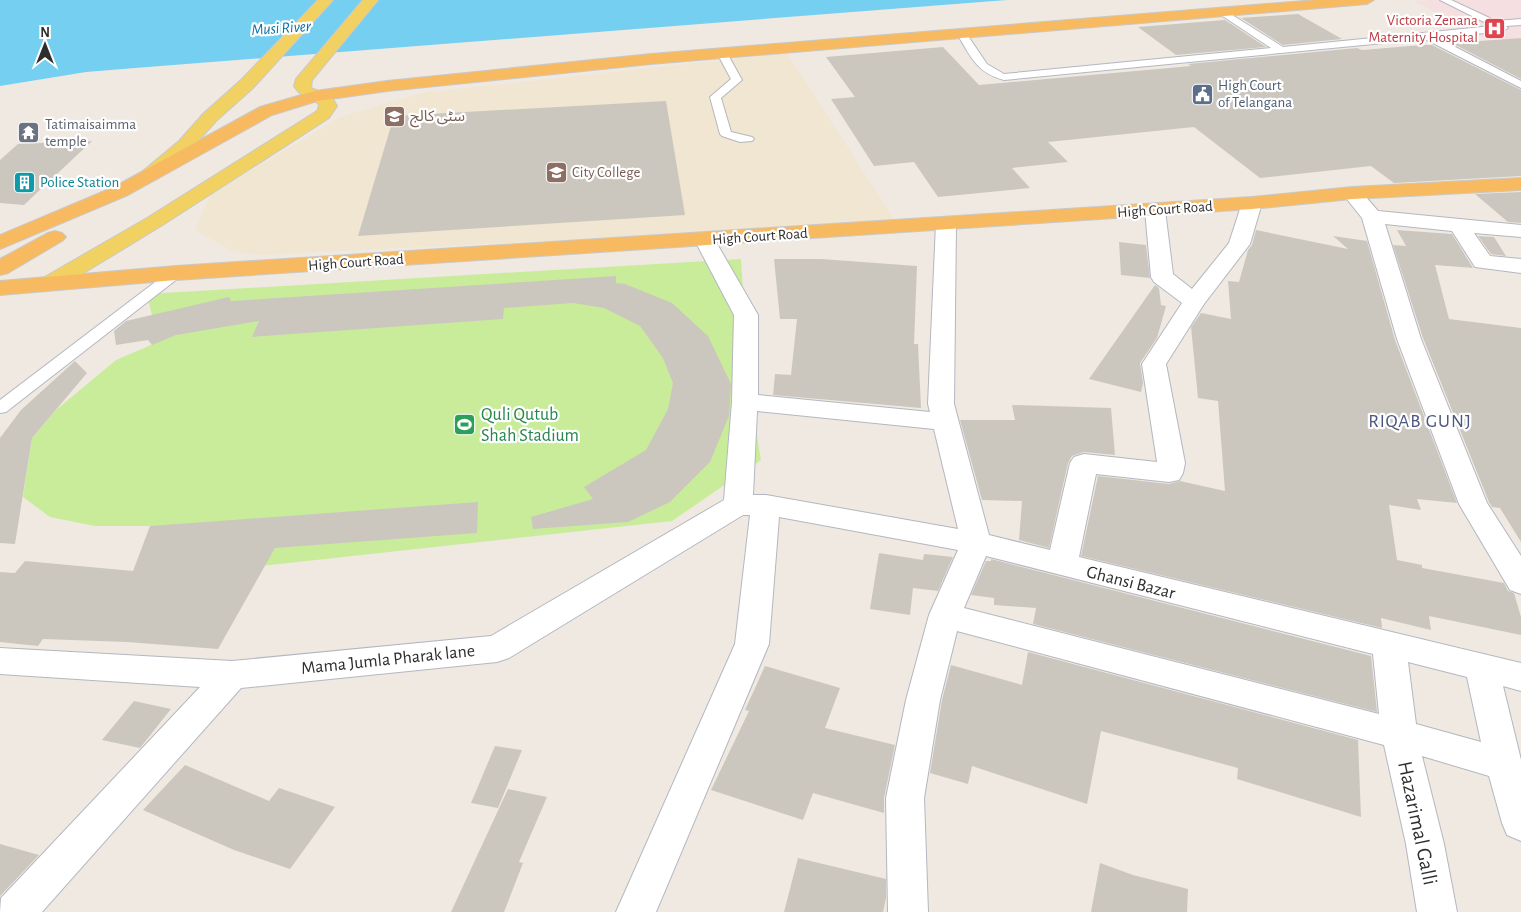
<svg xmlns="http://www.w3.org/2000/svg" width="1521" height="912" viewBox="0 0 1521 912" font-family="'Alegreya Sans','Noto Sans Arabic',sans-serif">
<rect width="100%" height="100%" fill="#efe9e1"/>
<polygon fill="#f0e6d1" points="787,53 897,224 259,255 232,251 195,230 211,194 341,117 422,93"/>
<polygon fill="#f5dfe0" points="1431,0 1521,0 1521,57 1414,1"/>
<polygon fill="#c9ec9a" points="741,259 749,389 761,460 672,521 206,572 150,526 95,526 50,517 23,497 32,438 56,410 116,360 158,342 147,294"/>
<polygon fill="#75cff0" points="0,0 1007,0 135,68 86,72 0,86"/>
<g fill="#cbc7bf">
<polygon points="1298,14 1342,39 1283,45 1241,18"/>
<polygon points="1225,20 1266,47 1176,55 1138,27"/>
<polygon points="1521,38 1521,79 1452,43"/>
<polygon points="1423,45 1432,45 1521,90 1521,176 1394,183 1371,166 1260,178 1194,127 1048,142 1068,162 1012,168 1030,188 938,197 914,162 874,166 831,99 855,97 826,57 943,47 979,85 1191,66 1188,64 1357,48 1362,50"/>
<polygon points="666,101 685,215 358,236 394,116"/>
<polygon points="92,141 24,205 0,203 0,160 18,144"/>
<polygon points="1521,192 1521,223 1508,222 1475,194"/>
<polygon points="1256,230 1348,249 1333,236 1367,241 1395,340 1457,503 1417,499 1421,510 1389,505 1397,560 1422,565 1422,568 1504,583 1508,591 1514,593 1521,617 1521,635 1429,616 1431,630 1381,618 1382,628 1081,556 1098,476 1169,484 1180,481 1225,491 1218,401 1198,398 1191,327 1201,313 1231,319 1228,281 1239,282 1248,250 1252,245"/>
<polygon points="1397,230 1452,234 1473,268 1435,265 1449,319 1521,328 1521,542 1500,508 1492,507 1489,502 1423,338 1393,245 1406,246"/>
<polygon points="1478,236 1494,237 1506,256 1491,254"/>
<polygon points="1119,242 1146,245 1150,278 1121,275"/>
<polygon points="774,259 821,259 917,266 914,344 918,344 921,408 773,395 775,374 791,375 797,319 780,319"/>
<polygon points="616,276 616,283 625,284 672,303 708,336 731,384 729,416 710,462 670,502 628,522 533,529 531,517 593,499 584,487 646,450 668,409 673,383 663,358 640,326 604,308 573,303 504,308 503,319 252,337 259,321 176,335 152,345 148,340 116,345 114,331 126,321 229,297 231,301"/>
<polygon points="1155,285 1159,288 1161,305 1166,306 1157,338 1140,363 1143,383 1141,392 1089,379"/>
<polygon points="75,361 87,373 32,438 15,544 0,543 0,438 21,410"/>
<polygon points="1012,405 1111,408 1115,455 1084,452 1072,456 1068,463 1049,548 1019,540 1022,501 982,500 960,420 1015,420"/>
<polygon points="478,502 477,533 275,548 218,649 127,642 43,639 38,646 0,642 0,572 15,573 25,561 133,571 150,526"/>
<polygon points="879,553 923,560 924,554 953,557 938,591 913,588 910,615 870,609"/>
<polygon points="991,559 1371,656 1377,712 1033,624 1036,608 994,605 994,598 971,595 986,561 991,561"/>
<polygon points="1028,652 1358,740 1361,817 1237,779 1238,768 1101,731 1087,804 972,766 968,784 930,773 942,700 951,665 1022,685"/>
<polygon points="765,666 840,688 825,728 895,745 884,798 884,813 813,793 803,820 711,790 749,711 745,710"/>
<polygon points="134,701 171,709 140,748 102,740"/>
<polygon points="495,746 522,750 498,808 471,803"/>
<polygon points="185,765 269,801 279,788 335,807 290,869 234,850 143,810"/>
<polygon points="508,789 547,797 519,862 523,863 504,912 451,912"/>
<polygon points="0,844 39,855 0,896"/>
<polygon points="798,858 886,879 886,898 883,912 784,912"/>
<polygon points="1100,863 1133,875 1188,889 1187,912 1091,912"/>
</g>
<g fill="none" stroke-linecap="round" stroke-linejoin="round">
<defs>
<g id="service">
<path d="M1440,0H1451L1496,21L1521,19V25L1506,26L1508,28L1503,31L1438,38L1521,81V88L1425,39L1004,80C976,73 970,55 956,32L958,30H964L987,64L1004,74L1271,48L1218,13V9L1221,8L1283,47L1492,26Z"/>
<polygon points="722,50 727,53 742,80 721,98 731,132 752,137 754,139 752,141 740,142 722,136 720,134 710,97 731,79 717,53"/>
<polygon points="176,269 183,273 181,276 6,412 0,413 0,400 171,270"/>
</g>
<g id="minor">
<polygon points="1352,187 1359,189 1378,211 1521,225 1521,237 1474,233 1490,256 1521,259 1521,273 1475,267 1452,231 1385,224 1421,339 1487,503 1521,556 1521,594 1510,590 1459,504 1397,339 1362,218 1342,193 1345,189"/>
<path d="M1252,197L1259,199L1262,203L1250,244L1204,304L1166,364L1185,463L1183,473L1179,480L1169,482L1096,474L1079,557L1521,663V691L1503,686L1521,760V841L1507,835L1502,823L1489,776L1422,756L1444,844L1457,912H1417L1406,844L1384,745L957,631L940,700L924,798L928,912H888L886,798L906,700L929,615L958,550L779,517L769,644L656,912H616L735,644L750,515H743L509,658L497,662L241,688L42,912H0L1,898L200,687L0,674V648L232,661L491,636L724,500L732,402L734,315L694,239L698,235L705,233L712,235L758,315V395L930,412L928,404L936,224L939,220L946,218L953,220L956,224L954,404L989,535L1050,550L1070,463L1074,457L1084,454L1157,462L1142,364L1182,303L1154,282L1151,277L1145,210L1148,206L1155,204L1162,206L1165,210L1173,274L1192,289L1229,243L1242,203L1245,199ZM757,411L934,429L958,529L766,495H753ZM986,556L1373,654L1379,714L964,608ZM1408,662L1467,677L1481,742L1416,724Z"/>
</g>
<g id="primary">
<polygon points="318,0 333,0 253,88 216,121 191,149 157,179 150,181 143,179 140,175 143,171 179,141 204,113 241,80"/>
<path d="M363,0H378L312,80L311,88L331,96L337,106L329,118L161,226L59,288L51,290L43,288L40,283L43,278L147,218L317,111L319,106L318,103C308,98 300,96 294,86L296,79Z"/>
</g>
<g id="trunk">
<polygon points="1316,0 1374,0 1367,4 651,64 387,91 317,101 272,115 128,195 0,249 0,235 114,187 260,107 315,91 387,81 651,54"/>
<polygon points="1521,178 1521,190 1352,199 1252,209 176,280 0,295 0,281 176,266 1252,197 1352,187"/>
<polygon points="55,231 62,233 66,237 62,241 8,273 0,275 0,259 48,233"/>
</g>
</defs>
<use href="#service" stroke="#b4b7c1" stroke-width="2"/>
<use href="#minor" stroke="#b4b7c1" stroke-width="2"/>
<use href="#primary" stroke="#c9c9c9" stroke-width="2"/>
<use href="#trunk" stroke="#c9c9c9" stroke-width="2"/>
<use href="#service" fill="#fff" fill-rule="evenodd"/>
<use href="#minor" fill="#fff" fill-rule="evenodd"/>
<use href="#primary" fill="#f2d163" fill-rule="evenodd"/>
<use href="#trunk" fill="#f8ba60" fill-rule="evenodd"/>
</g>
<defs>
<symbol id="hospital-square" viewBox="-11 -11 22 22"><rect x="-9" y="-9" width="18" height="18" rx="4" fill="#e0444e" stroke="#fff"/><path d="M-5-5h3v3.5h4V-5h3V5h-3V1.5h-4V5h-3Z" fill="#fff"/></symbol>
<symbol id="civic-square" viewBox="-11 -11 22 22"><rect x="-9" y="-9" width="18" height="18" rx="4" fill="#5c6f8a" stroke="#fff"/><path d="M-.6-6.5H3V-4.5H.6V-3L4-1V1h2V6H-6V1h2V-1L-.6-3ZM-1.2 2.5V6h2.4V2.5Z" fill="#fff"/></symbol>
<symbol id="university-square" viewBox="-11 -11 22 22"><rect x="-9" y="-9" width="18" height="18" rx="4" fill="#8d6e63" stroke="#fff"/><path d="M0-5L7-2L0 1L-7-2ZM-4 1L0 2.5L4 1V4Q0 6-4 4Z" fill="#fff"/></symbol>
<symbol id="temple-square" viewBox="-11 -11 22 22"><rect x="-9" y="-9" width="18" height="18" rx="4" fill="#6b7280" stroke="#fff"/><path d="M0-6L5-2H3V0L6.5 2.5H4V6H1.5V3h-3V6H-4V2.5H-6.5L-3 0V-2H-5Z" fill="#fff"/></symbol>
<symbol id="building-square" viewBox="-11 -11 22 22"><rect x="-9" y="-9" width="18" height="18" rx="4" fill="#0f9aa8" stroke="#fff"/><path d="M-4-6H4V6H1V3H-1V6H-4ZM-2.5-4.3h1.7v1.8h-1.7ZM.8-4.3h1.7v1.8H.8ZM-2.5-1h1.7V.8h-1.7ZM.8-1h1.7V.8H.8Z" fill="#fff"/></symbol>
<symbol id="stadium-square" viewBox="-11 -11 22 22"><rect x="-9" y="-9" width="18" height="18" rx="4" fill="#2e9e5b" stroke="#fff"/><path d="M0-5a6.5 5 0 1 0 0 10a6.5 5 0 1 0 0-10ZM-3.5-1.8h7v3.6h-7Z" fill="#fff"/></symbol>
</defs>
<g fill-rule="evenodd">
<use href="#hospital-square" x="1482" y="16" width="25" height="25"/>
<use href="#civic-square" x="1190" y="82" width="25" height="25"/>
<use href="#university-square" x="382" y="104" width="25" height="25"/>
<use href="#temple-square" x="16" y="120" width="25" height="25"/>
<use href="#university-square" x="544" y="160" width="25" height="25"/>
<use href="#building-square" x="12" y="170" width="25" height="25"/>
<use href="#stadium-square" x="452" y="412" width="25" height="25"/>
</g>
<g text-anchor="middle" stroke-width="4.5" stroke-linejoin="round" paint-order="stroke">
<g font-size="15" fill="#be3a42" stroke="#fff" text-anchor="end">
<text x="1478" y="25">Victoria Zenana<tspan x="1478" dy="17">Maternity Hospital</tspan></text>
</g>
<g font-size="15" fill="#4e5e75" stroke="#fff" text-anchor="start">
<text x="1218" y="90">High Court<tspan x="1218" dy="17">of Telangana</tspan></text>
</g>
<g font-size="15" fill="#785e54" stroke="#fff" text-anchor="start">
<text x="410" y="121">سٹی کالج</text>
<text x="572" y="177">City College</text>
</g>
<g font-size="15" fill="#5b616d" stroke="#fff" text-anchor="start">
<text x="45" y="129">Tatimaisaimma<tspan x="45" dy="17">temple</tspan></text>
</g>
<g font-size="15" fill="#0d838f" stroke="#fff" text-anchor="start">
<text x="40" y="187">Police Station</text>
</g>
<g font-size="15" fill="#2e2e2e" stroke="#fff">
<text transform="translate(1165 209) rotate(-4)" y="5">High Court Road</text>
<text transform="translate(760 236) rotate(-4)" y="5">High Court Road</text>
<text transform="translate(356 262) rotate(-4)" y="5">High Court Road</text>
</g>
<g font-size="16" font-style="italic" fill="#0d6fa3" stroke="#fff">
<text transform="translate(281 27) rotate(-4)" y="6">Musi River</text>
</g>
<g font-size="18" fill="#27864d" stroke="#fff" text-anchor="start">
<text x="481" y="420">Quli Qutub<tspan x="481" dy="21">Shah Stadium</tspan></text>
</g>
<g font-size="18" fill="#2e2e2e" stroke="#fff">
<text transform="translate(1131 582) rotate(14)" y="6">Ghansi Bazar</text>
<text transform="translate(388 659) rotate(-6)" y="6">Mama Jumla Pharak lane</text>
</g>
<g font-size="19" letter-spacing="1" fill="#4d5680" stroke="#fff">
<text x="1420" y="427">RIQAB GUNJ</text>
</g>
<g font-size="21" fill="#2e2e2e" stroke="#fff">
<text transform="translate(1418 823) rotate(78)" y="7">Hazarimal Galli</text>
</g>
</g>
<g transform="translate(45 45)" stroke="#ffffff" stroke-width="4" paint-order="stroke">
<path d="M0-4L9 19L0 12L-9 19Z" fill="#2e2e2e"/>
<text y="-8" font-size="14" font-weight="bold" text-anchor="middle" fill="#2e2e2e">N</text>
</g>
</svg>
